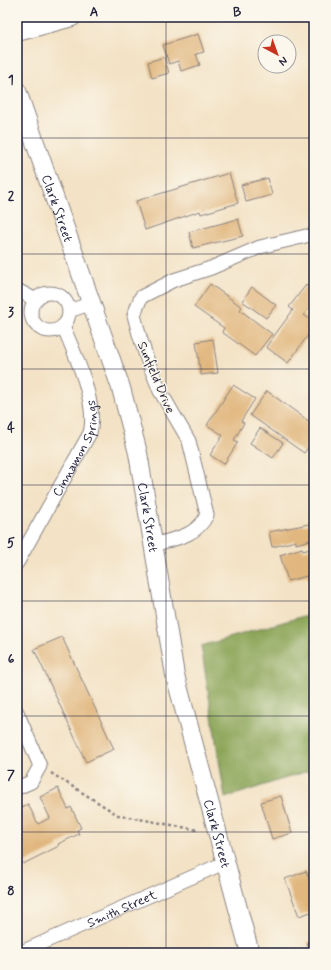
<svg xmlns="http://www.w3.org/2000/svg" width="331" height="970" viewBox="0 0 331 970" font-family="Mynerve,sans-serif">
<rect width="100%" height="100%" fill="#fbf7ec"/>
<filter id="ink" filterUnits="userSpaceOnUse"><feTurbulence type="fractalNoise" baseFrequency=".025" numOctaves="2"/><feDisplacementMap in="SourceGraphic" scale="8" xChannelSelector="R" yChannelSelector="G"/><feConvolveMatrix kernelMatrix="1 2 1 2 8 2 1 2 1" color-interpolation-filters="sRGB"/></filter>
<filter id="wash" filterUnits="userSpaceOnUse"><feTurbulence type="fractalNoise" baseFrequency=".012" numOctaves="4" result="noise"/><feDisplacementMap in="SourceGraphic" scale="16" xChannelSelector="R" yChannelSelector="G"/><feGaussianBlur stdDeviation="0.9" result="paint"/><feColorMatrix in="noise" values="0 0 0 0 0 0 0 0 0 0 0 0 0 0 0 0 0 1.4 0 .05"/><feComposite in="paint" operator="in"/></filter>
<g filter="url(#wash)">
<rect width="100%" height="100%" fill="#f3e2c5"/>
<polygon fill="#8aa456" stroke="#566348" points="314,613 314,769 225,798 201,646"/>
<g id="blocks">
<g fill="#e1b77f">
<polygon points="198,34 204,52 196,54 200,65 181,71 178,61 169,64 163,45"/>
<polygon points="164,57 169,73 152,78 148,62"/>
<polygon points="229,173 238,203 201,214 200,211 145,230 136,201"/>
<polygon points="268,178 272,195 246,202 241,185"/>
<polygon points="238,219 243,236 193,248 189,232"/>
<polygon points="210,284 242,307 240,310 272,334 255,356 222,332 224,328 194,307"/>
<polygon points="306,285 314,290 314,301 304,315 314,322 314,327 288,363 266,347 293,310 289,307"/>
<polygon points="252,287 276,305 266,318 242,301"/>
<polygon points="213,339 218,373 201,375 196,342"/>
<polygon points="233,385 255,399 241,421 244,423 234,440 238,442 224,464 210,455 223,435 207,425"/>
<polygon points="267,391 314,425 314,447 310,445 304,453 250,415"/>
<polygon points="260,428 283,443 273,458 250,443"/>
<polygon points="314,523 314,539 296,544 296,541 272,547 269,532"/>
<polygon points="302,548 303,551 314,548 314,577 308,579 307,576 288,581 280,555"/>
<polygon points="62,637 114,749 86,762 34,649"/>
<polygon points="58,788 68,809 71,807 81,828 77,830 79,834 58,844 59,846 23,864 21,860 17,861 17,830 20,829 17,822 17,810 28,804 38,824 50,818 40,797"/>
<polygon points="281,796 292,833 272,839 261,802"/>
<polygon points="306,871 314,892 314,911 299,916 285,879"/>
<polygon points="314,940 314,953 311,953 307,942"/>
</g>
</g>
</g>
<g filter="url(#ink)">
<use href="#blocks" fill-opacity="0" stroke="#8a8280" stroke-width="1"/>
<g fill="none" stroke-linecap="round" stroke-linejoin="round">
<defs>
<g id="street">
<polyline points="17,290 36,300"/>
<circle cx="50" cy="312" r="19"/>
<polyline points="69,311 92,303"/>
<path d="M152,545C174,539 196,537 207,515L189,441L160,391L147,359L139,334L134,315L141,297L174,280L211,268L260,247L306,236"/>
<path id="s1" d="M17,563L90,433C98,404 75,354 63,326"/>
<polyline points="17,712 40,766 31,782 17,788"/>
<path id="s2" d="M19,953L224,863"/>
</g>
<g id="secondary">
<polyline points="17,32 72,17"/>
<path id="s3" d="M17,91L121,388L138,453L175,675L250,953"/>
</g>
</defs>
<use href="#street" stroke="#8a8280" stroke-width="15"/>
<use href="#secondary" stroke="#8a8280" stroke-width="20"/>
<g stroke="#8a8280" stroke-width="2.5" stroke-dasharray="3 3" stroke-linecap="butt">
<polyline points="17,454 19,455"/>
<polyline points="51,773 118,815 198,830"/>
</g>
<use href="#street" stroke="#fff" stroke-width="13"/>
<use href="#secondary" stroke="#fff" stroke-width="18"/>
</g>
</g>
<path fill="none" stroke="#22223b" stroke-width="1" stroke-opacity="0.55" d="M166,17V953M17,138H314M17,254H314M17,369H314M17,485H314M17,601H314M17,716H314M17,832H314"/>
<g text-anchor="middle" stroke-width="3" stroke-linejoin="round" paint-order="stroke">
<g font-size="13" fill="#22223b" stroke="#fbf7ec">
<text dy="5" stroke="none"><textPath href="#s3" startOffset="124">Clark Street</textPath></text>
<text transform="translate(157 377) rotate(67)" y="5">Sunfield Drive</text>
<text dy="5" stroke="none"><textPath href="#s1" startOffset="130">Cinnamon Springs</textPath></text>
<text dy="5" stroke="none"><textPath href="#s3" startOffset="447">Clark Street</textPath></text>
<text dy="5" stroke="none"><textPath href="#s3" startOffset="771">Clark Street</textPath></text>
<text dy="5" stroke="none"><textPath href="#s2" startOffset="112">Smith Street</textPath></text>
</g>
</g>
<rect width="331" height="970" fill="none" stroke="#fbf7ec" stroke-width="44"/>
<g transform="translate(277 54) rotate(139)"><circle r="19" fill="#fbf7ec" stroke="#a4a2a5"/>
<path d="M0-3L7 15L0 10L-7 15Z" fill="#c8321e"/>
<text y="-6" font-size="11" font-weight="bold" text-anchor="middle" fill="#22223b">N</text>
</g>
<rect x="22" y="22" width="287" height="926" fill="none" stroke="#22223b" stroke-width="1.5"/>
<g font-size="13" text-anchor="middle" font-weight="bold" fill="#22223b">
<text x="94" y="16">A</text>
<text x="237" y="16">B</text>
<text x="11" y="84">1</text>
<text x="11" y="200">2</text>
<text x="11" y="316">3</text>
<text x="11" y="432">4</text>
<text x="11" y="547">5</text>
<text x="11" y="663">6</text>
<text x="11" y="779">7</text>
<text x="11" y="895">8</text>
</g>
</svg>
